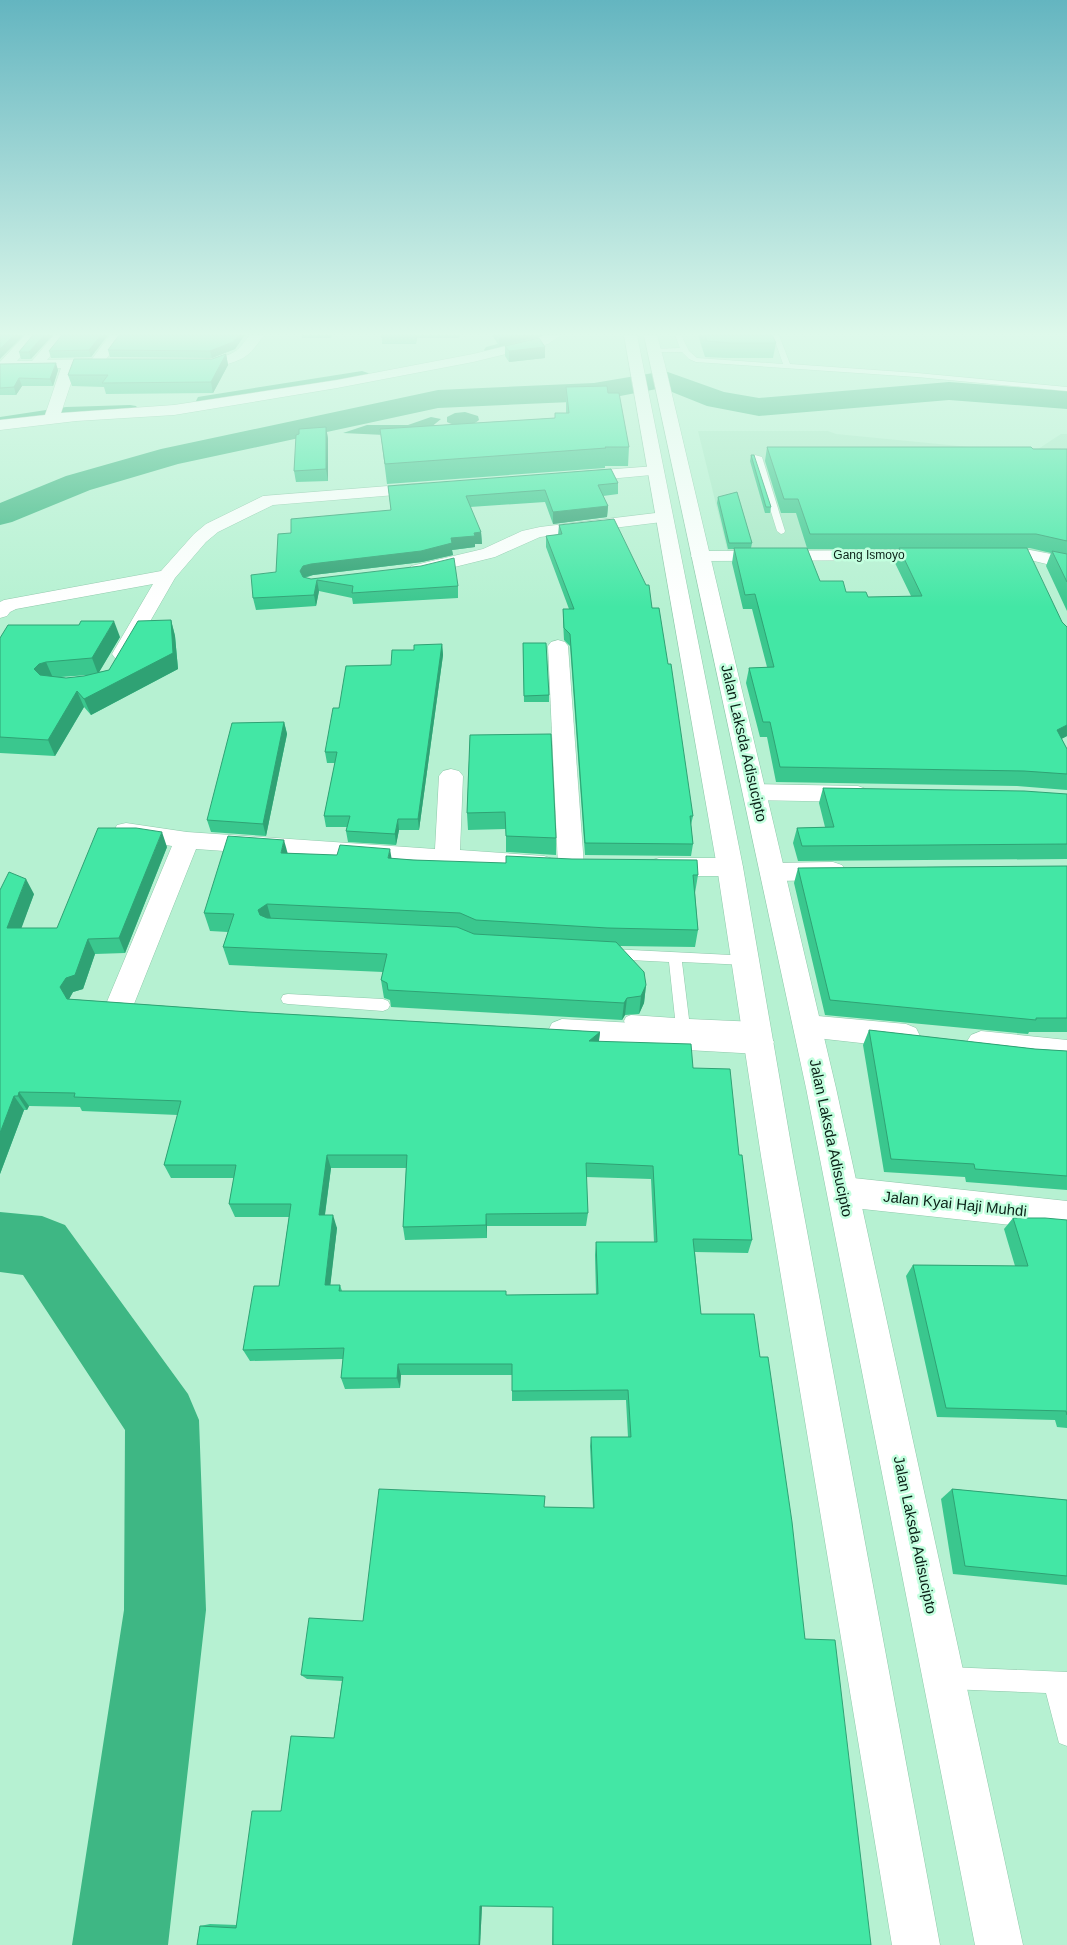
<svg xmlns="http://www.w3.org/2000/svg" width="1067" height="1945" viewBox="0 0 1067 1945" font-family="Helvetica,sans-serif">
<rect width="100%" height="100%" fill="#b6f1d2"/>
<polygon fill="#a5e8c5" points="698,431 828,431 836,434 1032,453 1061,434 1067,434 1067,560 1048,552 728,553"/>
<g fill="#3eb784">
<path d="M465,412L478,416L479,420C472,427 455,427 447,422V417L455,413Z"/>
<polygon points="431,417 441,419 430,428 384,435 343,433 367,425 408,425"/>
</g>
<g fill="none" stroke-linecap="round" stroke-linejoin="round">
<g fill="#3eb784" fill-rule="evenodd">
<path d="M530,335H552L549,338C533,344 503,357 486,353L484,350L486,347Z"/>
<polygon points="362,371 368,373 370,376 368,379 204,406 198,405 196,401 198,397 204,396"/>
<polygon points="130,405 136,406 139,410 136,414 66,417 0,427 0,417 66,407"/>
</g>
<g fill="#3eb784" fill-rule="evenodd">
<polygon points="665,371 724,392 759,398 949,382 1067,391 1067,409 949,400 759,416 707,406 662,388 594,401 438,408 178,464 90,490 12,522 0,525 0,503 66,476 161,449 438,390 594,383"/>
<polygon points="0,1212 42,1216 65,1225 188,1394 199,1420 206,1610 168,1945 72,1945 124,1610 125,1430 23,1275 0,1272"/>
</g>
<defs>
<g id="service">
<polygon points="675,335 681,335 689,351 697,358 783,364 773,335 779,335 790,364 917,373 1067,387 1067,391 917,377 696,362 689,359 682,352 652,352 652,350 654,349 680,348"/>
<polygon points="755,455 762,457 785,531 784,533 781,534 777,531 754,457"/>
<polygon points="611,949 751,956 753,960 751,964 746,965 682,962 689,1019 757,1022 762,1024 764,1028 762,1032 757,1034 683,1031 626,1025 624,1021 626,1017 631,1015 675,1018 669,962 611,959 606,958 604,954 606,950"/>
<polygon points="288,994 383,999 388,1001 390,1005 388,1009 383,1011 288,1004 283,1003 281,999 283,995"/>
<polygon points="948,1667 1067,1672 1067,1746 1059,1743 1046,1693 948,1689 940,1686 937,1678 940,1670"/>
</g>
<g id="minor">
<polygon points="25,335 39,335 17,361 32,361 54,335 68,335 47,360 92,359 110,335 124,335 101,366 76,368 61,413 174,405 337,380 473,354 538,338 545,335 561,335 548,344 473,362 337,388 174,415 76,421 0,430 0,420 45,415 61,368 0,370 0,362"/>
<path d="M250,335H264C259,342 253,351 246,356C236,364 192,375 183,364C189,357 223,362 237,350C242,346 246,339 250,335Z"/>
<polygon points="656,466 662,468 664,471 662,474 576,482 570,481 568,477 570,473 576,472"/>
<polygon points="426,483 432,484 434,488 432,492 273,505 218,532 206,542 175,578 129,658 122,660 115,658 112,654 153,584 16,609 10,612 7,616 0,618 0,602 4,600 161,571 194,534 206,524 263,496"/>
<polygon points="664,512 670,513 673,517 670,521 540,537 495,557 418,576 411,574 409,570 411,566 483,549 522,531 540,527"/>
<polygon points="934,550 940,551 943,555 940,559 934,560 700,561 694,560 691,556 694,552 700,551"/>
<polygon points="992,550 1030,550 1067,557 1067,569 1030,560 986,559 983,555 986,551"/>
<polygon points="558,640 565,642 568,646 584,866 580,872 571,875 562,872 558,866 548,646 551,642"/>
<polygon points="451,769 459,771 463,776 460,850 544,856 553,859 557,865 553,871 544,874 452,867 447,869 439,866 196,849 134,1004 130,1012 120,1015 110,1012 106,1004 172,846 117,837 114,831 117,825 126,823 187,832 435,849 439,776 443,771"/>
<polygon points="755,784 858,786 866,789 870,794 866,799 858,802 755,800 747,797 743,792 747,787"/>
<polygon points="659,858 730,858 739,861 743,867 739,873 730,876 659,876 650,873 646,867 650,861"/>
<polygon points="833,862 842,865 846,871 842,877 833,880 773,881 764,878 760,872 764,866 773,863"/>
<polygon points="807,1015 906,1024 916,1028 920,1036 916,1044 906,1048 807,1037 797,1034 793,1026 797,1018"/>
<polygon points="562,1019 759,1030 769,1034 774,1042 769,1050 759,1054 562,1043 552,1039 548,1031 552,1023"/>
<polygon points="981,1031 1067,1040 1067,1064 981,1055 971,1051 966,1043 971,1035"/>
</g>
<polygon id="tertiary" points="844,1177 1067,1201 1067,1231 844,1207 833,1202 828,1192 833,1182"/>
<g id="trunk">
<polygon points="624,335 637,335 743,867 793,1156 940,1945 892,1945 761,1156 717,867"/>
<polygon points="644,335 657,335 665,365 836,1088 1023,1945 975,1945 806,1088"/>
</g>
</defs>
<use href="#service" stroke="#8fc9ab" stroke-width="1"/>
<use href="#minor" stroke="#8fc9ab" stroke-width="1"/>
<use href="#tertiary" stroke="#8fc9ab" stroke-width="1"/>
<use href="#trunk" stroke="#8fc9ab" stroke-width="1"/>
<use href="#service" fill="#fff" fill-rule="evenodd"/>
<use href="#minor" fill="#fff" fill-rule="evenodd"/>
<use href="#tertiary" fill="#fff" fill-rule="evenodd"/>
<use href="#trunk" fill="#fff" fill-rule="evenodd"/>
</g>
<g fill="#3ac78e" fill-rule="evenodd">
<polygon points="33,335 31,359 21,359 19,352"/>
<polygon points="108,335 91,357 51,358 49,351"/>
<polygon points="265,335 332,335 331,338 302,338 302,335"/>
<polygon points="382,335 460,335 459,338 417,338 416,344 382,344"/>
<polygon points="492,335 532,335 532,338 499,346"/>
<polygon points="698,335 772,335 776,343 773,358 727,358 705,357"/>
<polygon points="244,336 235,349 212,358 110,357 108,350"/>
<polygon points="505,346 545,347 545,358 509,362 505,356"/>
<polygon points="226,354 228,365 213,393 106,394 104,387 72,386 68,375 212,359"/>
<polygon points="0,364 58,370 53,386 22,386 16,395 0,395"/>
<polygon points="566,387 608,393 629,447 628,466 605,466 605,468 387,484 380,429 555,418 555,413 566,413"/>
<polygon points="326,427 328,439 328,481 296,482 294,471 299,434"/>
<path d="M767,447L1067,449V611L1046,566L1051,553L1030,548H964L1062,622L1067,627V736L1061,739L1067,749V790L1017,786L776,782L767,737H760L746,683L749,668L767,667L752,609H743L732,563L734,549H728L717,503L718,497L752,543L751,548H807L796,513H781L765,461ZM807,549H899L895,563L911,596L868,597L846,592L820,581Z"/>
<polygon points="751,455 771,507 770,513 765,513 750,461"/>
<polygon points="618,483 618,494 603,496 608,506 607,517 553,524 545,502 470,507 481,532 482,544 475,544 475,547 452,550 453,555 422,562 313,575 305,578 311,579 458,586 458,598 353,604 352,598 319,591 316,606 256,610 253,598 276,572 291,533 391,510 388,486"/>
<polygon points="559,525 652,608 693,816 691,825 693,844 691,856 585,855 570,646 564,640 563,621 563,609 569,609 546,547 546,536 558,535"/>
<path d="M171,620L175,636L178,669L91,715L84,707L55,756L0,753V638L120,637L99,672L109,670ZM88,675L84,676L66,678L61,677Z"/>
<polygon points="523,643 549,695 549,702 524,702"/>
<polygon points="442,644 443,655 419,830 399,830 396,845 348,842 346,831 347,827 326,827 324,816 335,763 327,763 325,752 339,708 391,665 414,650"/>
<polygon points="284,722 287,734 266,836 211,832 207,820"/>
<polygon points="470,735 556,838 556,855 506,852 506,829 468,830 467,813"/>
<polygon points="823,788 1067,794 1067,859 798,861 793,843 797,828 825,827 819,803"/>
<path d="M167,847L125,953L95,954L83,989L73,992L69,999L249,1012L600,1032L599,1041L693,1068L739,1155L752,1240L748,1253L695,1252L701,1314L760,1357L805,1639L871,1945H552L553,1907L482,1906L480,1945H197L200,1926L210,1924L237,1925L281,1811L334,1738L342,1681L307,1679L301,1675L363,1621L544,1507L593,1508L590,1446L591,1437H628L626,1400L512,1401V1375H401L400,1388L345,1389L341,1378L343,1359L250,1361L243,1350L279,1286L289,1217H235L229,1204L234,1178H171L164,1165L178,1115L82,1111L80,1107L29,1106L27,1110H24L0,1174V890L34,894L21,928H57ZM331,1168H406L403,1227L405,1240L487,1238V1226H586L588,1213L586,1177L651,1179L654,1242H596L595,1255L596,1294L506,1295L342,1291L340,1285H330L337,1228L325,1215Z"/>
<polygon points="287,853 698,875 695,893 698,930 695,947 620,946 646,985 644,1003 639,1014 625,1015 622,1020 391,1007 390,1000 384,998 381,980 383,972 229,965 223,947 228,932 210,931 204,913"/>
<polygon points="1067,866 1067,1032 1029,1032 1028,1034 825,1015 794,883 798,868"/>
<polygon points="869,1030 1035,1049 1067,1051 1067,1190 966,1182 965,1177 884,1172 863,1045"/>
<polygon points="1013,1218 1067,1220 1067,1428 1057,1427 1055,1420 937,1417 906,1276 913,1265 1015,1266 1004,1229"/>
<polygon points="952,1489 1067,1500 1067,1585 953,1574 941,1499"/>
</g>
<g fill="#2fa274">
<polygon points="14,335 24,335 0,359 0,349"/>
<polygon points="44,335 53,335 31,359 29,352"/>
<polygon points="101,335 108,335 91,357 89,350"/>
<polygon points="239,335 247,335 244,336 235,349 212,358 210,351"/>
<polygon points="416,335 417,335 417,338 416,344"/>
<polygon points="515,335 532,335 532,338 499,346 499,338"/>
<polygon points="545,347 545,358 509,362 509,351"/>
<polygon points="226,354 228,365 213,393 211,382"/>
<polygon points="56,363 58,370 53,386 50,379"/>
<polygon points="19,378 22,386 16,395 14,387"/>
<polygon points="326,427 328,439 328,481 326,469"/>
<polygon points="608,506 607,517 553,524 553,512"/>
<polygon points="481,532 482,544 475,544 475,547 452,550 453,555 422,562 313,575 305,577 302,582 300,571 303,566 311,564 451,538"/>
<polygon points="317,580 319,591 316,606 314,595"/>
<polygon points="171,620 175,636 178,669 91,715 84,699"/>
<polygon points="114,621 120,637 98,674 92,658"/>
<polygon points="442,644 443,655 419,830 418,819"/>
<polygon points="46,662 53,678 41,685 34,669 39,664"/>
<polygon points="77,691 84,707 55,756 48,740"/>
<polygon points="284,722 287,734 266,836 263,824"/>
<polygon points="1067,725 1067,736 1050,745 1057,730"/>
<polygon points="398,819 399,830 396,845 395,834"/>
<polygon points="162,832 167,847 125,953 119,938"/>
<polygon points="284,840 289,858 281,853"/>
<polygon points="390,849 393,867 388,858"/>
<polygon points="26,879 34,894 16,943 7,928"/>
<polygon points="267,904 272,922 263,928 258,910"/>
<polygon points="88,939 95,954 83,989 73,992 68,1001 75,1014 60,987"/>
<polygon points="646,985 644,1003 639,1014 641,996"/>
<polygon points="627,998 625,1015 622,1020 624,1003"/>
<polygon points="600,1032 598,1047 589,1041"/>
<polygon points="19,1092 29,1106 27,1110 18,1096"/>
<polygon points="14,1096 24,1110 0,1174 0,1133"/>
<polygon points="327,1155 331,1168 323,1228 319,1215"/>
<polygon points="486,1214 487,1226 487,1238 486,1225"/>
<polygon points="333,1215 337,1228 329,1297 325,1285"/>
<polygon points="398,1364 401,1375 400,1388 397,1378"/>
<polygon points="482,1905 480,1945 479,1945 480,1906"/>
</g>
<g fill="#43e7a5" stroke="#2fa274" fill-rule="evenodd">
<polygon points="0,335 14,335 0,349"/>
<polygon points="33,335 44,335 29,352 19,352"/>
<polygon points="62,335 101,335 89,350 49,351"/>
<polygon points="119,335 239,335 233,342 210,351 108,350"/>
<polygon points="382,335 416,335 415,337 381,337"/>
<polygon points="496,335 515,335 499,338"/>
<polygon points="705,335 772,335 776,343 729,343 707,341"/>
<polygon points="539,338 545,347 509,351 505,346"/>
<polygon points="226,354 211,382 102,383 108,375 68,375 74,359 212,359"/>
<polygon points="56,363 50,379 19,378 14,387 0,388 0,364"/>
<polygon points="607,386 608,393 619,393 629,447 605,447 606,448 385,464 380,429 555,418 555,413 569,413 566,387"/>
<polygon points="326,427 326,469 294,471 296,435 299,434 299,429"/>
<polygon points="767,447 1031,447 1033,449 1067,449 1067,541 1036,534 810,534 798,499 784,499"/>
<polygon points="751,455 754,455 771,507 766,507"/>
<polygon points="611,469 618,483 598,485 608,506 553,512 545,490 466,496 481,532 474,533 475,536 451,538 452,543 421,551 311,564 303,566 300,571 303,577 311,579 421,566 454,558 458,586 352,593 353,586 317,580 314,595 253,598 251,575 276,572 278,534 291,533 291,519 391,510 388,486"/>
<polygon points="737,492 752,543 729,543 718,497"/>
<polygon points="614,519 646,585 649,585 652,608 659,608 668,664 671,664 693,816 690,816 693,844 585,843 570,634 564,628 563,609 574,609 546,536 562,534 559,525"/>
<polygon points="734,548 807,548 820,581 843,581 846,592 866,592 868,597 922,596 899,548 1027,548 1062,622 1067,627 1067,725 1057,730 1067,749 1067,774 1024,771 780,767 770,722 763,722 749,668 774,667 755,594 745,595"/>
<polygon points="1052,551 1067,554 1067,582"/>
<polygon points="171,620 173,653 84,699 77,691 48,740 0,737 0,638 8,625 79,625 81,621 114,621 92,658 46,662 39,664 34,669 40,675 66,678 84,676 109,670 138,621"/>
<polygon points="523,643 546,643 549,695 524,696"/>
<polygon points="442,644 418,819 398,819 395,834 346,831 350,816 324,816 337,752 325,752 333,708 339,708 346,666 391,665 392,650 414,650 414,645"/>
<polygon points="284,722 263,824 207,820 232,723"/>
<polygon points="551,734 556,838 506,836 505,812 467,813 470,735"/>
<polygon points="823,788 1024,791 1067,794 1067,844 802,846 797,828 834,827"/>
<path d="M98,828H136L162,832L119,938L88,939L75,975L66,978L60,987L67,999L249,1012L600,1032L589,1041L691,1044L693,1068L730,1069L739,1155H742L752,1240L693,1239L701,1314H754L760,1357H768L792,1522L805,1639L835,1640L871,1945H553V1907L480,1906L479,1945H197L200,1926L236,1928L252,1811H281L291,1736L334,1738L343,1677L301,1675L309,1618L363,1621L379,1489L545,1496L544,1507L594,1508L591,1437H631L628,1390L512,1391V1364H398L397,1378H341L344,1348L243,1350L254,1286H279L291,1204H229L236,1165H164L181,1101L74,1097L75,1093L19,1092L18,1096H14L0,1133V890L9,872L26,879L7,928H57ZM327,1155H407L403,1227L486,1225V1214L588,1213L586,1163L653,1166L657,1242H596L598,1294L506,1295V1291H339L340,1285H325L333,1215H319Z"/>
<polygon points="228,836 284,840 281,853 337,855 340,845 390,849 388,858 413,860 506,863 506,856 572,859 697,860 698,875 693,875 698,930 607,928 476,920 460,913 267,904 258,910 260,915 267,918 457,927 474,934 616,942 644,972 646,985 641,996 627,998 624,1003 388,990 387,983 381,980 387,954 223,947 234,914 204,913"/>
<polygon points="1067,866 1067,1018 1036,1018 1036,1020 830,1000 798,868"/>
<polygon points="869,1030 1035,1049 1067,1051 1067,1176 975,1169 974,1164 891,1159"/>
<polygon points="1013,1218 1045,1218 1067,1220 1067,1415 1066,1411 946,1408 913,1265 1028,1266"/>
<polygon points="952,1489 1067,1500 1067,1576 965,1566"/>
</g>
<linearGradient id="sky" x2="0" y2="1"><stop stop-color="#64b5c0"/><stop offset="0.55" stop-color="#def9eb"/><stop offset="1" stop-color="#def9eb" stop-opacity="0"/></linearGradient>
<rect width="1067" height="607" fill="url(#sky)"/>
<g text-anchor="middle" stroke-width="5" stroke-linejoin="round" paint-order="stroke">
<g font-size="12" fill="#0a2117" stroke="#c3ffdf">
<text x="869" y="559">Gang Ismoyo</text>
</g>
<g font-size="15" fill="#0a2117" stroke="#c3ffdf">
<text transform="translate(744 743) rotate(77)" y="5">Jalan Laksda Adisucipto</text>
<text transform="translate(831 1138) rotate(78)" y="5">Jalan Laksda Adisucipto</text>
<text transform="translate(955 1204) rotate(6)" y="5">Jalan Kyai Haji Muhdi</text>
<text transform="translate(915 1535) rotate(78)" y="5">Jalan Laksda Adisucipto</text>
</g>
</g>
</svg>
